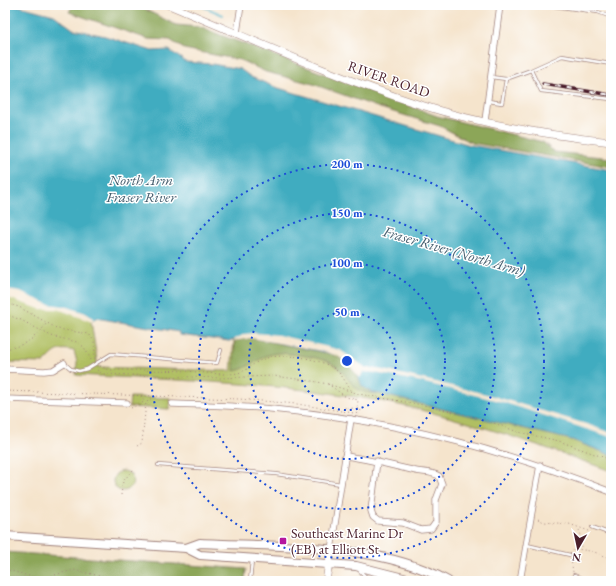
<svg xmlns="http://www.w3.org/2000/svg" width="616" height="586" viewBox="0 0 616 586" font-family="'EB Garamond',serif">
<rect width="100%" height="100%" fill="#fff"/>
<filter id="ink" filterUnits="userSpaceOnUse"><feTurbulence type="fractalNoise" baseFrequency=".025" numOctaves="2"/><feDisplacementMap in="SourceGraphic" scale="8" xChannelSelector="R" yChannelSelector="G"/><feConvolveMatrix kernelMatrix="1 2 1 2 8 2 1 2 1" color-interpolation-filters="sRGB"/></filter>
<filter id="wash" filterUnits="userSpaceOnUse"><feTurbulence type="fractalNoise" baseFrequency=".012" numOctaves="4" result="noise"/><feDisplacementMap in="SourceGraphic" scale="16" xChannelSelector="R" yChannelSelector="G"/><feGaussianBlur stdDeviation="0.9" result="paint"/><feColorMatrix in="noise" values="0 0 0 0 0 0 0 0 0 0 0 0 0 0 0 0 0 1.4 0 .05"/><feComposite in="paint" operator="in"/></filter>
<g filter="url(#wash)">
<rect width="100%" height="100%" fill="#f5e4cc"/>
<g fill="#b0bf62" stroke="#7d6f46">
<path d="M5,296L52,306L91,320L98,367L231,371L234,340L250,337L339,355L510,425L572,440L611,455V471C526,441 440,409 350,396C259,382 167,380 76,375L77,362L74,351C57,347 55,352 44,363L5,362Z"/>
<polygon points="130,397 170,398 169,409 129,407"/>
<circle cx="123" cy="481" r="10"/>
</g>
<g fill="#8ca658" stroke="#6b6242">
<polygon points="73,5 136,5 176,25 199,27 437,116 543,142 554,152 611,158 611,167 472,143 440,126 377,107 313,84 266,72 240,60 184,49 170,40 148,39 69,12"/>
<path d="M251,338L332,354L346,362L360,378L388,393C344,398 356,374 327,361C316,357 289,353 278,353C261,354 250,369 234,371L235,341Z"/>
<polygon points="5,552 246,569 245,581 112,581 101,579 98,581 5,581"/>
</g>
<polygon fill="#40acc0" stroke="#456676" points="5,5 16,5 54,15 73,29 105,36 152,51 169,50 186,62 212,64 240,69 251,77 275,87 470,145 611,170 611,455 572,440 371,392 362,386 355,369 339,355 250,337 229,341 179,335 179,332 96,318 93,321 52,306 5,296"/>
<g fill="#f5e4cc">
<polygon points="5,290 20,292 48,304 63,306 86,313 94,319 92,322 58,309 40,309 5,297"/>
<polygon points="254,333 278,335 340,350 366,368 383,370 486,394 589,425 611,433 611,437 503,402 418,381 371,372 363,372 360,378 346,362 338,356 322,351 251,338 234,341 235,339 245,334"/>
</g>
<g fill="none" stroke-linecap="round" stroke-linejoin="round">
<polyline stroke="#40acc0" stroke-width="2" points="200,5 223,15"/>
</g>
</g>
<g filter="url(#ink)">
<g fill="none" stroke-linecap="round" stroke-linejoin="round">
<defs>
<g id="service">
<polyline points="546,5 598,12 611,17"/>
<polyline points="478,6 478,5"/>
<polyline points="531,70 541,91 611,99"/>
<polyline points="506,79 531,70 562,56 611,64"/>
<polyline points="488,101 502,103 506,79 491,77"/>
<polyline points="64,363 71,369 79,371 87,369 111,354 217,363 221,350"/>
<polyline points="158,465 276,474 341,484"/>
<polyline points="592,527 611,534"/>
<polyline points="527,545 570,555"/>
<polyline points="359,570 366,577 381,581"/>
<polyline points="574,575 588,581"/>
<polyline points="521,577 533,581"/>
<polyline points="250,581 252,560"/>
</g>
<g id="minor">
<polyline points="237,33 241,5"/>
<polyline points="485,121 500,5"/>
<polyline points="5,369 44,371 53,370 64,363"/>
<polyline points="5,399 127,403"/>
<path d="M172,404C208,405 245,406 281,410C395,421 505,450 611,492"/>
<path d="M345,456C368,459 389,465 412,470C421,473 431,471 439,476L442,484L436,500V522L431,529L421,530L403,523L378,521L373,517L371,511L377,461"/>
<polyline points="331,550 351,419"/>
<polyline points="520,581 540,465"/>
</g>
<g id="tertiary">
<path d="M169,5C251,39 333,77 418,104C479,124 547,135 611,142"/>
<polyline points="326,581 331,550"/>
</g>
<g id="primary">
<polyline points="5,536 186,548 200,555 356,566 415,581"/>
<path d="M186,548L200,543C277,547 379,542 448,581"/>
</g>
</defs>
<use href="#service" stroke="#a0827c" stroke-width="4"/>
<use href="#minor" stroke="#a0827c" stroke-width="7"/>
<use href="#tertiary" stroke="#a0827c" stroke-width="8"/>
<use href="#primary" stroke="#a0827c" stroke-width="10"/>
<g stroke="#a0827c" stroke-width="1" stroke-dasharray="1 3" stroke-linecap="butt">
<polyline points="5,303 19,307 58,329 89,334 94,341 95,359"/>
<polyline points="5,314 21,320 51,336 77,342 84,347 91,360"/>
<path d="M5,349C24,346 35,339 46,324"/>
<path d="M100,366L109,370C135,370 160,370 186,371C199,372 212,374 226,374C249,374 247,365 264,359C282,352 323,358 337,371C343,376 347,385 352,391"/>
<polyline points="97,370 103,374 220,378 274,376 312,381 328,384 359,394 429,406 483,419 518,432 559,441 611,460"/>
<polyline points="328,384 346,397 358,400 357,409 345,407 345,410"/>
<polyline points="5,391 239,399 297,404 360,414"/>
<polyline points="141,396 144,401"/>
<polyline points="147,402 153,397"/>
<polyline points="131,408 144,402"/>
<polyline points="358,409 361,409 360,413"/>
<polyline points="137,446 142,443 146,402"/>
<polyline points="121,495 123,481 134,469"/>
<polyline points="538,519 544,522 569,524 589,531"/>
<polyline points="579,530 581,535 581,549"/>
<path d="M573,551L574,549C587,550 600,552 611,560"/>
<polyline points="571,559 573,572"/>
<polyline points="5,569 39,579 74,570 122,581"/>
</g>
<use href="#service" stroke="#fff" stroke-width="2.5"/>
<use href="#minor" stroke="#fff" stroke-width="5.5"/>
<use href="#tertiary" stroke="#fff" stroke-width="7"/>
<use href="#primary" stroke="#fff" stroke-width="8"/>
<defs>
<polyline id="rail" points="543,84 611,95"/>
</defs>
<use href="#rail" stroke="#4a1f2b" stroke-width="3.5"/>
<use href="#rail" stroke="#fff" stroke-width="2" stroke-dasharray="6" stroke-linecap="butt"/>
</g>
</g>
<g fill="none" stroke="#1d4ed8" stroke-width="2" stroke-dasharray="2 4">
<circle cx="347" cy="361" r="49"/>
<circle cx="347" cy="361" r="98"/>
<circle cx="347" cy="361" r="148"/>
<circle cx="347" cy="361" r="197"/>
</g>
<rect fill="#b5179e" stroke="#fff" stroke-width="1.5" x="279" y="537" width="8" height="8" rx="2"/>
<g text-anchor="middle" stroke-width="3" stroke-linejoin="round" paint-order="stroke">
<g font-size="14" fill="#4a1f2b" stroke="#fff">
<text transform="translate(389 79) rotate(19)" y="5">RIVER ROAD</text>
</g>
<g font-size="14" fill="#4a1f2b" stroke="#fff" text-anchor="start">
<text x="291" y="538">Southeast Marine Dr<tspan x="291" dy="16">(EB) at Elliott St</tspan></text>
</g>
<g font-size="15" font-style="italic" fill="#465e6e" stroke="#fff">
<text x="141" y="185">North Arm<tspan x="141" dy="17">Fraser River</tspan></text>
<text transform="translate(454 251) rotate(16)" y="5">Fraser River (North Arm)</text>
</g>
</g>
<circle cx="347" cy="361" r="6" fill="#1d4ed8" stroke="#fff" stroke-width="2"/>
<g font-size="12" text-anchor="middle" font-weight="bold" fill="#1d4ed8" stroke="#fff" stroke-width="3" stroke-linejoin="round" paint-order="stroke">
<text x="347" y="168">200 m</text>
<text x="347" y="217">150 m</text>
<text x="347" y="267">100 m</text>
<text x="347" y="316">50 m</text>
</g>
<rect width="616" height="586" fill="none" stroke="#fff" stroke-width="20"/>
<g transform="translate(578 548) rotate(189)" stroke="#ffffff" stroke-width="3" paint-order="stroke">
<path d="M0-3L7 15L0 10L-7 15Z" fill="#4a1f2b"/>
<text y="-6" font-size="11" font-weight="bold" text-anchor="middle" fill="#4a1f2b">N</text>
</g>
</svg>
